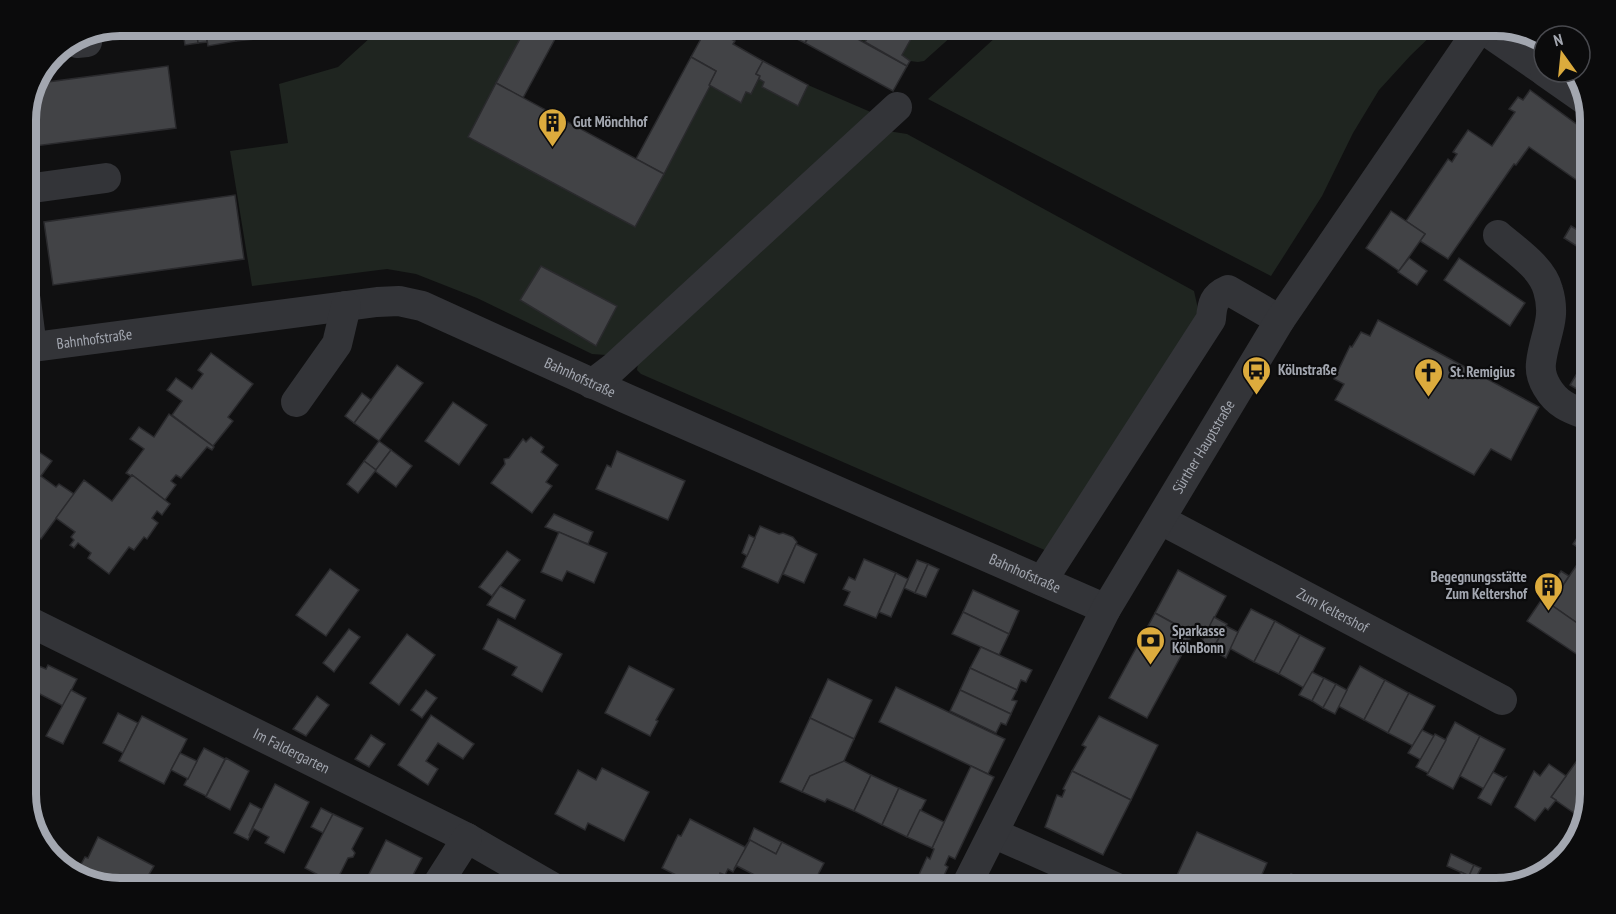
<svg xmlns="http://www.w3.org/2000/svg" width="1616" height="914" viewBox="0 0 1616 914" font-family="'PT Sans Narrow',sans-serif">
<rect width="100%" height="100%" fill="#101011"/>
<g fill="#1f2520">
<polygon points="383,26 527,26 468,137 635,227 710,86 741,102 746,92 751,94 759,79 764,82 762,87 798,106 808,85 873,113 606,355 592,354 477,298 416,274 387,269 252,286 230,151 288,143 279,84 338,67"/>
<polygon points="834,26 886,26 881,35 872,30 865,42"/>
<polygon points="913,26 963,26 924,61 918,62 910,61 902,55 917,28"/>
<polygon points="1008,26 1437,26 1436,31 1411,55 1379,90 1353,133 1322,196 1271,276 928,99"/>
<polygon points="888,131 907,134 1194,291 1200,318 1047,551 641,374 637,370 638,364"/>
</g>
<g fill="#424346" stroke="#2a2a2d" stroke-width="1.5">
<polygon points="182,26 196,26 198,43 185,45"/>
<polygon points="196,26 205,26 207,42 198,43"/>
<polygon points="205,26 234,26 236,41 208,46"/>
<polygon points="234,26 263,26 265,38 236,41"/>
<polygon points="527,26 562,26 523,98 496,83"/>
<polygon points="708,26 735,41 733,44 763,61 756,74 760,76 751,94 746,92 741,103 709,85 716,71 691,57"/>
<polygon points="771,26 815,26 805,43"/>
<polygon points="815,26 834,26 907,66 893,91 805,43"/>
<polygon points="886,26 913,26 917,28 902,55 910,61 907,66 865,42 872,30 881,35"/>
<polygon points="1514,30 1542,38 1536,46"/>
<polygon points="691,57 716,71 709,85 710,86 664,174 636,159"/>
<polygon points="763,61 808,85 798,106 762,87 764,82 759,79 760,76 756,74"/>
<polygon points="168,66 176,128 35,146 30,105 40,83"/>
<polygon points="496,83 664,174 635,227 468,137"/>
<polygon points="1530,90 1590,134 1590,178 1585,186 1529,147 1516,165 1514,164 1448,259 1420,241 1425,234 1406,221 1448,159 1452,162 1457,154 1453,152 1468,130 1492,146 1515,112 1509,109 1518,97 1523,100"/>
<polygon points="1590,178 1590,206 1578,197"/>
<polygon points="235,195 244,259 53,285 44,222"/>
<polygon points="1391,211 1425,234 1399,271 1366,248"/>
<polygon points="1571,226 1586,235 1578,247 1564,238"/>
<polygon points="1409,258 1427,271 1417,285 1398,272"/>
<polygon points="1459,258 1525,303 1510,326 1444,280"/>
<polygon points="541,266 617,306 596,346 520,300"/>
<polygon points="1378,320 1539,407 1511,460 1491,449 1474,475 1335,400 1344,384 1334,379 1350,346 1352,347 1361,332 1370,336"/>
<polygon points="1590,352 1590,397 1570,385"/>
<polygon points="211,353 253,384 228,417 233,421 213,446 172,415 182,401 167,390 176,378 192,389 203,374 198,370"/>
<polygon points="397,365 423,383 379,441 354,423"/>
<polygon points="362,393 371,400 354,423 345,416"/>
<polygon points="453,402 487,425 459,465 425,441"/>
<polygon points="169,414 214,447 212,450 207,447 181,478 176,475 171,481 176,485 165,500 132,475 131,476 126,473 144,449 130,439 139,427 154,437"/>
<polygon points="531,437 544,447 541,452 558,465 546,482 552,486 532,513 491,483 505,464 504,459 509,458 523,439 526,442"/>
<polygon points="379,441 391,450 376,470 364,461"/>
<polygon points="391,450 412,466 396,487 375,471"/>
<polygon points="617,451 685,481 668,520 596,489 607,465 611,467"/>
<polygon points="39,452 52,461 41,476 56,487 59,484 74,494 41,539 26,527 26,465 28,467"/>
<polygon points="364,461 376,470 358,493 347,484"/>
<polygon points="132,475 170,504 162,515 157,511 152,518 158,523 147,539 144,537 134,550 129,547 109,574 88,558 91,553 78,543 74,548 70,545 74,540 71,537 75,532 56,518 84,480 112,501"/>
<polygon points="554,514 593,532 588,544 545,527"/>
<polygon points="1590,518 1590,556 1573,544"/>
<polygon points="760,526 779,534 783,533 793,537 797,542 778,583 742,567"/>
<polygon points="559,532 607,553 594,583 567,571 562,581 541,572"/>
<polygon points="749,535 755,538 747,556 742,553"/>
<polygon points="796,544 817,554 804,583 783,574"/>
<polygon points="507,551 520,560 492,596 479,587"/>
<polygon points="1585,553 1590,556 1590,632 1550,604"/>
<polygon points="864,559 896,573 876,618 844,605 850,592 843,589 849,577 855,580"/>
<polygon points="917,560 928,564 915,593 904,588"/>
<polygon points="928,564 939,569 926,597 915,593"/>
<polygon points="330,569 359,590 326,636 296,615"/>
<polygon points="1178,570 1226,596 1203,639 1155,613"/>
<polygon points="1561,571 1569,576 1550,604 1590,632 1590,650 1584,659 1527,621"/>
<polygon points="896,573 908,579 891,617 879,612"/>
<polygon points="500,586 525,600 515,619 487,605"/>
<polygon points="973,590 1019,611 1009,634 963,612"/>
<polygon points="1251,609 1275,621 1254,662 1229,648"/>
<polygon points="963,612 1009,634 999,655 952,634"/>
<polygon points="1155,613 1193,634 1147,718 1109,698"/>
<polygon points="1214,617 1227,624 1212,650 1201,643"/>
<polygon points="498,619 562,654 542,692 512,675 517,667 483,649"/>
<polygon points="1275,621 1300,635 1279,674 1254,662"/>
<polygon points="1226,626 1238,632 1226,658 1212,650"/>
<polygon points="349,629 360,637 334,672 323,663"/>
<polygon points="407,634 435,655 399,705 370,683"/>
<polygon points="1300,635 1325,648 1304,688 1279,674"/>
<polygon points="981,647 1032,670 1026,682 1021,680 1017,690 970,668"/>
<polygon points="26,664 38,670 39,666 46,669 48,665 77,679 63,706 36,692 26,714"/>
<polygon points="629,666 674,689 656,720 658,721 650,736 605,713"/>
<polygon points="1360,666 1385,680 1364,720 1338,706"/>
<polygon points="970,668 1017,690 1012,700 1017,701 1011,714 960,690"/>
<polygon points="1312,672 1324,678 1312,701 1299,695"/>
<polygon points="1324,678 1336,684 1323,708 1312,701"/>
<polygon points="828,679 872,700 854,739 810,718"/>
<polygon points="1385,680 1409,693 1388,733 1364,720"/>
<polygon points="1336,684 1347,690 1335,714 1323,708"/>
<polygon points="896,687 1005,739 988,774 879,722"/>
<polygon points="71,690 86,698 63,744 46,736"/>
<polygon points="426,690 437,698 422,718 411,710"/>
<polygon points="960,690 1011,714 1006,725 1001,723 996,733 950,711"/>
<polygon points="1409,693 1435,706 1413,746 1388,733"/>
<polygon points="317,696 329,705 306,736 293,729"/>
<polygon points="118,713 138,723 123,753 103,743"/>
<polygon points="431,715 474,744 463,759 438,743 426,761 438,769 428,785 398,765"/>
<polygon points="142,716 187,739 164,784 119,761"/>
<polygon points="1099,716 1158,745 1131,800 1072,771 1086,747 1082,745"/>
<polygon points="810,718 854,739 843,763 810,776 802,792 780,782"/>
<polygon points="1455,722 1480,736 1453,789 1427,775"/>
<polygon points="1422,730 1434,736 1421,760 1408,753"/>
<polygon points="1435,734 1446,740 1428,773 1416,767"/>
<polygon points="371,735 385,744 369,767 355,759"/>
<polygon points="1480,736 1505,749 1484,789 1460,776"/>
<polygon points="204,748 225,759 206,796 184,785"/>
<polygon points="1586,748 1590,751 1590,794 1584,820 1551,797"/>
<polygon points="180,753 197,761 188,779 171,770"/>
<polygon points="226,758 249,771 230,810 206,797"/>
<polygon points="844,761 871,775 854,811 827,799 825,802 802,792 810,776"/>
<polygon points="1549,764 1566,776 1551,797 1556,800 1548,810 1545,808 1535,821 1515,807 1534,771 1540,776"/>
<polygon points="971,766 994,777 955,859 949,856 945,865 948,867 938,888 905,888 911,876 917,879 927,857 930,859 934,849 932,848"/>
<polygon points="602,768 649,792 624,841 588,823 585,830 555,814 578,770 596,780"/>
<polygon points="1072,771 1131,800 1103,855 1045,827 1057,795 1062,797 1065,790 1063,789"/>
<polygon points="1493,772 1504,778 1506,777 1491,805 1478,798"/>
<polygon points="871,775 899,788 882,825 854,811"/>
<polygon points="275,784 309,802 284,853 265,843 269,837 254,829 250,836 249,835"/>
<polygon points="899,788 926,800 907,837 882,825"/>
<polygon points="250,803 261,809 249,835 250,836 248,840 234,833"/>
<polygon points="321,808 333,814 323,833 311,827"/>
<polygon points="920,810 944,822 932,848 907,837"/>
<polygon points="333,814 363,828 352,849 355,853 353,857 348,858 335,884 305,868"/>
<polygon points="690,819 745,847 750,840 733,872 728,869 725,875 720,873 716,888 701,888 683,877 682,878 662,868 678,835 681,836"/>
<polygon points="754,828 782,842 776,854 749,840"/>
<polygon points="1197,832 1267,863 1256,888 1178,888 1172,886"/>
<polygon points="98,837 154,866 141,888 120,888 78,877 82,870 79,868 85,857 88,858"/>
<polygon points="386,840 422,858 406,888 369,888 363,886"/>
<polygon points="750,840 776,854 782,842 824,863 811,888 780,888 737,866 734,869"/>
<polygon points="1451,854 1474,865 1469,876 1447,866"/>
<polygon points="1474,865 1481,868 1475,879 1469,876"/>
<polygon points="1461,872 1492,887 1492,888 1446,888 1449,883 1455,886"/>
<polygon points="1291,874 1324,888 1285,888"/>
<polygon points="492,877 504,883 501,888 486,888"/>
</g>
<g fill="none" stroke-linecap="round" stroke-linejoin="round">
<g stroke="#333438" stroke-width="30">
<polyline points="1480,27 1544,71"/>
<polyline points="77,43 87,42"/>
<polyline points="1545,72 1585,100"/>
<polyline points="26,189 106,178"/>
<path d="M1498,235C1515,250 1542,267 1548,290C1557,320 1544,335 1541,363C1539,379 1551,397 1564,405C1572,410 1582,413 1590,416"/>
<polyline points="26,301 32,347"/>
<path id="s1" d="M26,348L377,302L399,301L422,306L625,398L1106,609"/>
<polyline points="592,384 613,368 897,107"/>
<polyline points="296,402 337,344 346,306"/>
<path id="s2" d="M1161,520L1502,700"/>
<path d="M1042,581L1211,319C1212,304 1214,296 1228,290L1280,320"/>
<path id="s3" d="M26,620L467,838L554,888"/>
<polyline points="993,833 1117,888"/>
<polyline points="435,888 467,838"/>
<path id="s4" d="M965,888L1106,609L1280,320L1481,26"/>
</g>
</g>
<defs>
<symbol id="building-pin" viewBox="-11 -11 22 30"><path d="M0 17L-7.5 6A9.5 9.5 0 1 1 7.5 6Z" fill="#dcab3d" stroke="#0b0b0c"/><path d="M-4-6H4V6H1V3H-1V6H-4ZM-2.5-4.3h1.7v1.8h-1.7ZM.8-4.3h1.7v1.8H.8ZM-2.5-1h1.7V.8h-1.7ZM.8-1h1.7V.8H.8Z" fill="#111"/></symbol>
<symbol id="bus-pin" viewBox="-11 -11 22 30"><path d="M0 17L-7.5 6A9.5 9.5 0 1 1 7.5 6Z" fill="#dcab3d" stroke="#0b0b0c"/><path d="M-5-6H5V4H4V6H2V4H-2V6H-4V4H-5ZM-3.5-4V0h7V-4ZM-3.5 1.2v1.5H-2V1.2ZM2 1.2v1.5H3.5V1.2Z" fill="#111"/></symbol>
<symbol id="church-pin" viewBox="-11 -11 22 30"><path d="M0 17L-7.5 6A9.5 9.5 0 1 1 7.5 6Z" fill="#dcab3d" stroke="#0b0b0c"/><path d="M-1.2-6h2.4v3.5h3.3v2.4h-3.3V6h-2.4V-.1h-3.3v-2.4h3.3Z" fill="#111"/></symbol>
<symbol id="bank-pin" viewBox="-11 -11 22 30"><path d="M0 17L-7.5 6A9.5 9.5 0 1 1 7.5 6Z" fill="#dcab3d" stroke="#0b0b0c"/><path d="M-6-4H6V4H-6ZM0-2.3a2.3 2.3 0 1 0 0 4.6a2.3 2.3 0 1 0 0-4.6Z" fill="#111"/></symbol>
</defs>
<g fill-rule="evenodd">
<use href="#building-pin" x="536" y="106" width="33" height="45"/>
<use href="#bus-pin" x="1240" y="354" width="33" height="45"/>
<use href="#church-pin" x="1412" y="356" width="33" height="45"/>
<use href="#building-pin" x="1532" y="570" width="33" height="45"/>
<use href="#bank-pin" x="1134" y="624" width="33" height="45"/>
</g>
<g text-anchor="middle" stroke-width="4.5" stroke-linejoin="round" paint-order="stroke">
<g font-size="15" font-weight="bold" fill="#a3a7b0" stroke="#0b0b0c" text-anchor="start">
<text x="573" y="127">Gut Mönchhof</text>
<text x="1278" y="375">Kölnstraße</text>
<text x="1450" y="377">St. Remigius</text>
<text x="1527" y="582" text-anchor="end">Begegnungsstätte<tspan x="1527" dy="17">Zum Keltershof</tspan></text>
<text x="1172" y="636">Sparkasse<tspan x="1172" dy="17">KölnBonn</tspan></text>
</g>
<g font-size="15" fill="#a3a7b0" stroke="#0b0b0c">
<text dy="5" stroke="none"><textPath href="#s1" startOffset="69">Bahnhofstraße</textPath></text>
<text dy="5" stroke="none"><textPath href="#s1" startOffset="573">Bahnhofstraße</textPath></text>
<text dy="5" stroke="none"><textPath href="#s4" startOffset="502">Sürther Hauptstraße</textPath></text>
<text dy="5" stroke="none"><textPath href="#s1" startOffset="1059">Bahnhofstraße</textPath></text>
<text dy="5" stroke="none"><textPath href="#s2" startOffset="194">Zum Keltershof</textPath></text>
<text dy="5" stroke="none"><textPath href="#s3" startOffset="296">Im Faldergarten</textPath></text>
</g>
</g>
<path d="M0 0H1616V914H0ZM120 36H1496A84 84 0 0 1 1580 120V794A84 84 0 0 1 1496 878H120A84 84 0 0 1 36 794V120A84 84 0 0 1 120 36Z" fill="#0b0b0c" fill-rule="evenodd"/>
<path fill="none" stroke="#a3a7b0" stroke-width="8" d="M120 36H1496A84 84 0 0 1 1580 120V794A84 84 0 0 1 1496 878H120A84 84 0 0 1 36 794V120A84 84 0 0 1 120 36Z"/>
<g transform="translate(1562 54) rotate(345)"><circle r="28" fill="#0b0b0c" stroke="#48494e" stroke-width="1.5"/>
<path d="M0-4.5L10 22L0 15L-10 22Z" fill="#dcab3d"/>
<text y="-9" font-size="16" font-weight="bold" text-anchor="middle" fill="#a3a7b0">N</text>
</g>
</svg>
